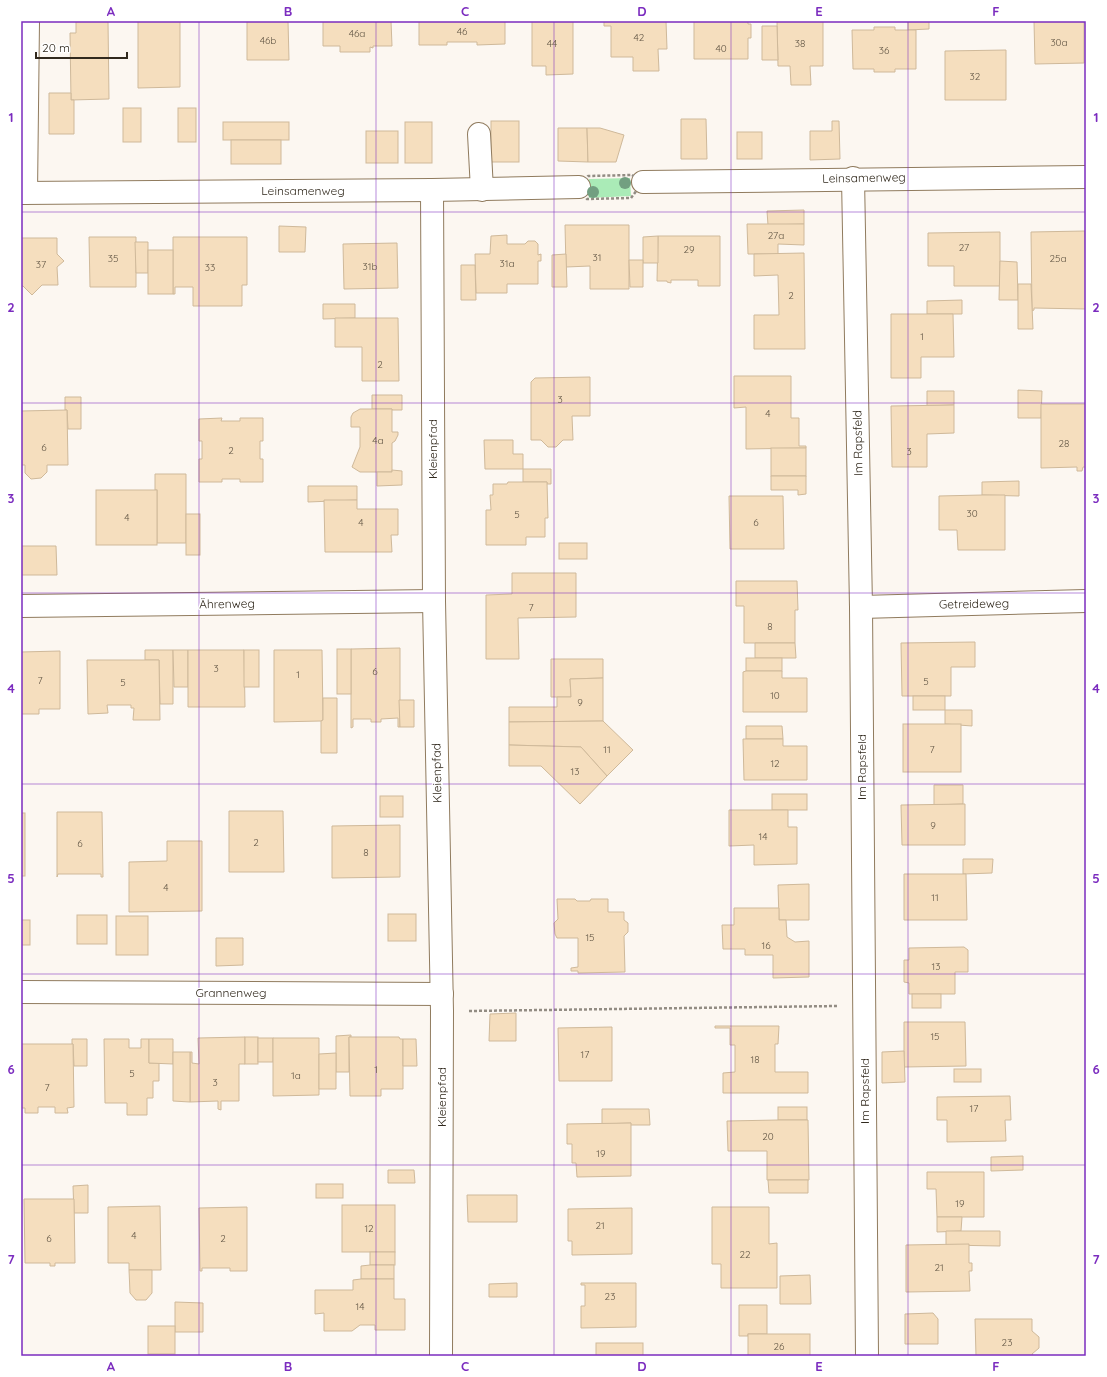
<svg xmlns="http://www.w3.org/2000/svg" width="1107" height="1377" viewBox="0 0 1107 1377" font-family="Quicksand,sans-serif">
<rect width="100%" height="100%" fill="#fcf7f1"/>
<polygon fill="#aaebb7" points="630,178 631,196 589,198 589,179"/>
<g fill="#f5debe" stroke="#cfb99a">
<polygon points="76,21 108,21 109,99 71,100 70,33 76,33"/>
<polygon points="138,21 180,21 180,87 138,88"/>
<polygon points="247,21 288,21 289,60 247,60"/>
<polygon points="323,21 391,21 392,46 373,46 373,48 370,47 370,52 340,52 340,46 323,46"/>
<polygon points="419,21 505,21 505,44 477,45 477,42 447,42 447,45 419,45"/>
<polygon points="532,21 573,21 573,74 546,75 546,66 532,66"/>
<polygon points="604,21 666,21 667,49 658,49 659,71 633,71 633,57 611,57 611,26 604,26"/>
<polygon points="694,21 748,21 748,24 751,24 751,38 748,38 748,59 694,59"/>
<polygon points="777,21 823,21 823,66 810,66 811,85 791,85 790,66 778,66"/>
<polygon points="908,21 929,21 929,29 908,30"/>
<polygon points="1034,21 1084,21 1084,63 1035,64"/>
<polygon points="762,26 777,26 778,60 762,60"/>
<polygon points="874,27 895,27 895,30 916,30 916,69 895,69 895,72 874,72 874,69 853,69 852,30 874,30"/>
<polygon points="1006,50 1006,100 945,100 945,51"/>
<polygon points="49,93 71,93 71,100 74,100 74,134 49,134"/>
<rect x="123" y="108" width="18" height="34"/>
<rect x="178" y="108" width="18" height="34"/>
<polygon points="681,119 706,119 707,159 681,159"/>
<rect x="491" y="121" width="28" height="41"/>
<polygon points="832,121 839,121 840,159 810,160 810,131 832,131"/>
<rect x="223" y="122" width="66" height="18"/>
<rect x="405" y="122" width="27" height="41"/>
<polygon points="558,128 587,128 588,162 558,161"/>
<polygon points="587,128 600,128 624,135 616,162 588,162"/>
<rect x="366" y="131" width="32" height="32"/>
<rect x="737" y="132" width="25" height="27"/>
<rect x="231" y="140" width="50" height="24"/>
<polygon points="804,210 804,224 768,225 767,211"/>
<polygon points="747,224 804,224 804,245 778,244 778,254 748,254"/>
<polygon points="565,225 629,225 629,289 590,289 590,266 566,267"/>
<polygon points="279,226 306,227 305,252 279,252"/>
<polygon points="1085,231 1086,231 1086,309"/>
<polygon points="1085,231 1086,309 1034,308 1034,310 1032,311 1031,232"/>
<polygon points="1000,232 1000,286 954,286 954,266 928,266 928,233"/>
<polygon points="507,235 507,244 525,244 528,241 535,241 538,244 538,255 541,254 541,261 538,261 538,284 507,284 507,293 476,293 475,254 490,254 491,236"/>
<polygon points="658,236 720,236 720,286 698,286 698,280 671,280 671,283 667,282 667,281 657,281"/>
<polygon points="658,236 658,263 643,263 643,237"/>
<polygon points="89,237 136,237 136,287 90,287"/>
<polygon points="173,237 247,237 247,285 242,285 242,306 193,306 193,287 175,287 175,294 173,294"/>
<polygon points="21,238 57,238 57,254 64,261 57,267 58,285 42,285 32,295 23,286 21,286"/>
<polygon points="135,242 148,242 148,273 136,273"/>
<polygon points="397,243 398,288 344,289 343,244"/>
<rect x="148" y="250" width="25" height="44"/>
<polygon points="804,253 805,349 754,349 754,315 779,315 778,275 754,276 754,254"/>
<polygon points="566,254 567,287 552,287 552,255"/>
<polygon points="629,260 643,260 643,287 630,287"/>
<polygon points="1000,261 1017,262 1018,300 999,300"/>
<polygon points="461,265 475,265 476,300 461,300"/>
<polygon points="1018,284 1031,284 1033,329 1018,329"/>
<polygon points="962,300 962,314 927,314 927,301"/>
<polygon points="323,304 355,304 355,318 323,319"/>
<polygon points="891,314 953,314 954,357 921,357 921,378 891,378"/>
<polygon points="335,318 398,318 399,381 362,381 362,347 335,347"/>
<polygon points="734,376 791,376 791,418 799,418 799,446 806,446 806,448 746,449 746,407 734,408"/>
<polygon points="590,377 590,416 572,416 573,440 563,440 556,447 548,447 541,440 531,440 531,382 535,378"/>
<polygon points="1018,390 1042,391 1041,418 1018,418"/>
<polygon points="927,391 954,391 954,405 927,406"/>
<polygon points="372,395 402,395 402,410 392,410 392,409 372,409"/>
<polygon points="65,397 81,397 81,429 68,429 67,410 65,410"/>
<polygon points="1041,404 1086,404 1086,467 1083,467 1082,471 1077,471 1077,467 1041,468"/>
<polygon points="954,405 954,433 927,434 927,467 892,467 891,406"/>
<polygon points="360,409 392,409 392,432 398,432 398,435 395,441 392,443 392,472 360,472 352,467 360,447 360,427 351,427 351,417 353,413"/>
<polygon points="67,410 68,465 47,465 47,472 41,478 31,479 25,473 25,465 21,465 21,411"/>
<polygon points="222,418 221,421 240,421 240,418 263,418 263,441 260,441 260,459 263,459 263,482 240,482 240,479 222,479 222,482 199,482 199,459 202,459 202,441 199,441 199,419"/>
<polygon points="484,440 513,440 513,454 523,454 523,469 485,469"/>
<rect x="771" y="448" width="35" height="28"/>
<polygon points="523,469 551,469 551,484 547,484 547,482 523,482"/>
<polygon points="392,470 402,471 402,485 377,486 377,472 392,472"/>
<polygon points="155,474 186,474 186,543 157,543 157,490 155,490"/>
<polygon points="771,476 806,476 806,494 798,495 798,490 771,490"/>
<polygon points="1019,481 1019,496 982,495 982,482"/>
<polygon points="508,482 547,482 548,518 545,518 545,537 526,537 526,545 486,545 486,510 491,510 490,495 493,495 493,484 507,484"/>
<polygon points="308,486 357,486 357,500 308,502"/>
<rect x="96" y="490" width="61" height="55"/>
<polygon points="982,495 1005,495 1005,550 958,550 957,530 939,530 939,496"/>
<polygon points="729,496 783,496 784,549 730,549"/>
<polygon points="324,500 357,500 357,509 398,509 398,535 391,535 392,552 325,552"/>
<rect x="186" y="514" width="14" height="41"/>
<rect x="559" y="543" width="28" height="16"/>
<polygon points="21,546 56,546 57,575 21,575"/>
<polygon points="512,573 576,573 576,617 518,618 519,659 486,659 486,595 512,594"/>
<polygon points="736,581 797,581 798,610 795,610 795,643 744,643 744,606 736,606"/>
<polygon points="975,642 975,667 951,667 951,696 902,696 901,643"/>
<polygon points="755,643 795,643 796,658 755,658"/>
<polygon points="400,648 400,727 398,727 398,718 381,719 381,722 371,722 371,719 353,719 353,727 351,728 351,649"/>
<rect x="337" y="649" width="14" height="45"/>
<polygon points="145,650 173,650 173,704 160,704 159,660 145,660"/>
<polygon points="173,650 188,650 188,687 174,687"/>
<polygon points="188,650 244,650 245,707 188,707"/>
<rect x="244" y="650" width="15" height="37"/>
<polygon points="274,650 322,650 323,720 321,721 274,722"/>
<polygon points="60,651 60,709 39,709 39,714 21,714 21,652"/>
<rect x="746" y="658" width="36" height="13"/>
<polygon points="551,659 603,659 603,678 570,679 571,697 551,697"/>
<polygon points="87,660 159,660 160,720 133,720 134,708 131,708 131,705 107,705 108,713 88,714"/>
<polygon points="746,671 782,671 782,678 807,678 807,712 743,712 743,672"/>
<polygon points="603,678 603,721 509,722 509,707 557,707 557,697 571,697 570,679"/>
<rect x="913" y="696" width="32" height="14"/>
<polygon points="323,698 337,698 337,753 321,753 321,721 323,720"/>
<polygon points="399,700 414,700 414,727 400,727"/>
<polygon points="945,710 972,710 972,726 945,724"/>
<polygon points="603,721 633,750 607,776 581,747 509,745 509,722"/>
<rect x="903" y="724" width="58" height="48"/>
<polygon points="746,726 782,726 783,739 746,739"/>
<polygon points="743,739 783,739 783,746 807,746 807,780 744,780"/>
<polygon points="509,745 581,747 607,776 580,804 541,766 509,766"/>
<polygon points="934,785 963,785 963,804 934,805"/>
<rect x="772" y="794" width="35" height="16"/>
<rect x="380" y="796" width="23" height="21"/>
<polygon points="965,804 965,845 902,845 901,805"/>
<polygon points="729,810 788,810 788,827 797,827 797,864 754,865 754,845 729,846"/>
<polygon points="229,811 283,811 284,872 229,872"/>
<polygon points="57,812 102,812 103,877 101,877 101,874 58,874 57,877"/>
<rect x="21" y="813" width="4" height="63"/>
<polygon points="400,825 400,877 332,878 332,826"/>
<polygon points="167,841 202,841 202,911 129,912 129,862 167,861"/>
<polygon points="963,859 993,859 992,873 963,874"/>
<polygon points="904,874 966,874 967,920 904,920"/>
<polygon points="809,884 809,920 779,920 778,885"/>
<polygon points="557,899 575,899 577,901 590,901 591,899 608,899 608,912 624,912 624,920 628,923 628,932 624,936 625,972 578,973 578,971 571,971 571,968 578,967 578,938 557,938 555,934 554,923 558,919"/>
<polygon points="734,908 779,908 779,920 786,920 787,937 795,942 809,941 809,977 773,978 773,955 745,955 745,949 723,949 722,925 734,925"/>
<rect x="388" y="914" width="28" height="27"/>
<rect x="77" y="915" width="30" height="29"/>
<rect x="116" y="916" width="32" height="39"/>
<rect x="21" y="920" width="9" height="25"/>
<polygon points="216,938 243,938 243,965 216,966"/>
<polygon points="964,947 968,950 968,972 955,972 955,994 909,994 909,983 904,982 904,960 909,960 909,948"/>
<rect x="912" y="994" width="29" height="14"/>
<polygon points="516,1013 516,1041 489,1041 490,1014"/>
<polygon points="904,1022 965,1022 966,1066 904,1067"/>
<polygon points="715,1026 779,1026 778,1044 775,1044 775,1072 808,1072 808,1093 723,1093 723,1073 735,1072 735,1045 730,1045 730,1028 715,1028"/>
<polygon points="612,1027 612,1081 559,1081 558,1028"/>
<polygon points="351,1035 351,1037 349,1037 349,1072 336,1072 336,1036"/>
<polygon points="245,1037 245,1064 239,1064 239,1101 221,1101 221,1110 218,1109 218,1101 190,1102 190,1052 192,1052 192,1063 199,1064 198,1038"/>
<rect x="245" y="1037" width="13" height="27"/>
<polygon points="349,1037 399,1037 400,1039 403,1039 403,1089 381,1089 381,1096 350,1096"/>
<rect x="258" y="1038" width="15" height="24"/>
<polygon points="273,1038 319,1038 319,1095 273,1096"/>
<polygon points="72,1039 87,1039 87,1066 74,1066 73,1044 72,1044"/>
<polygon points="104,1039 129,1039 129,1048 141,1048 141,1039 149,1039 149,1063 159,1063 159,1081 153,1081 153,1098 147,1098 147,1115 127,1115 127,1103 105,1103"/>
<polygon points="149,1039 173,1039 173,1064 149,1063"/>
<polygon points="403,1039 416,1039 417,1066 403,1066"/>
<polygon points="21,1044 73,1044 74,1107 67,1108 68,1113 55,1113 55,1107 38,1107 38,1113 25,1113 25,1108 21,1108"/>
<polygon points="904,1051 905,1082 882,1083 882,1052"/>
<polygon points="173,1052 190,1052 190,1102 173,1101"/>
<polygon points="336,1053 336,1089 319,1089 319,1054"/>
<rect x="954" y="1069" width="27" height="13"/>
<polygon points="1010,1096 1011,1120 1005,1120 1006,1141 947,1142 947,1120 937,1120 937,1097"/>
<rect x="778" y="1107" width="29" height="13"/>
<polygon points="602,1109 649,1109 650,1125 630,1125 631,1123 602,1124"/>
<polygon points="778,1120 808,1120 809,1180 767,1180 767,1151 728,1151 727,1121"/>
<polygon points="631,1123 631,1176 577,1177 576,1163 572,1163 572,1144 567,1144 567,1124"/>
<polygon points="1023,1156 1023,1170 991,1171 991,1157"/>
<polygon points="388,1170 414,1170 415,1183 388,1183"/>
<polygon points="927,1172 984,1172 984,1217 937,1217 936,1189 927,1189"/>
<polygon points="768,1180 808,1180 808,1193 769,1193"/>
<rect x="316" y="1184" width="27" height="14"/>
<polygon points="88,1185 88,1213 74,1213 73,1186"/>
<polygon points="467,1195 517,1195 517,1222 468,1222"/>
<polygon points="24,1199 74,1199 75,1263 55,1263 55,1266 50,1266 50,1263 25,1263"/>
<rect x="342" y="1205" width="53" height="47"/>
<polygon points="160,1206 161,1270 129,1270 129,1263 108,1263 108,1207"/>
<polygon points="247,1207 247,1271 230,1271 230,1268 202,1268 202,1271 200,1271 199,1208"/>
<polygon points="712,1207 769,1207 769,1244 777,1243 777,1288 721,1288 721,1264 712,1264"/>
<polygon points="632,1208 632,1254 572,1255 572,1241 568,1241 568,1209"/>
<polygon points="937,1217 962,1217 961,1231 937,1232"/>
<polygon points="946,1231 1000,1231 1000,1246 946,1245"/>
<polygon points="969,1244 969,1263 972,1263 972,1271 969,1271 970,1291 906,1292 906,1245"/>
<rect x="370" y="1252" width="25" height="13"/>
<polygon points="370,1265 394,1265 394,1279 361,1279 361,1266"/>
<polygon points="129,1270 152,1270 152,1293 146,1300 136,1300 130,1293"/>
<polygon points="810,1275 811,1304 780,1304 780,1276"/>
<polygon points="361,1279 394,1279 394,1299 405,1299 405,1330 375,1330 375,1325 360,1325 352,1331 324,1331 324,1313 315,1314 315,1290 353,1290 353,1280"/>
<polygon points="517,1283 517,1297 489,1297 489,1284"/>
<polygon points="581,1283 636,1283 636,1327 581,1328 581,1306 585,1306 585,1285 581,1285"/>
<polygon points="175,1302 203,1303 203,1332 175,1332"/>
<polygon points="739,1305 767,1305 767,1334 748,1334 748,1336 739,1336"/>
<polygon points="933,1313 938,1319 938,1344 905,1344 905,1314"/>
<polygon points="975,1319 1032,1319 1032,1331 1039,1337 1039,1348 1032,1354 1033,1356 976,1356"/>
<rect x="148" y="1326" width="27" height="28"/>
<rect x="748" y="1334" width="62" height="22"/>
<rect x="596" y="1343" width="47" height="13"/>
</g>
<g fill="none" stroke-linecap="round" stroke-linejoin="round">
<defs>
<g id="minor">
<polyline points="479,134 482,190"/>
<polyline points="853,178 861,607 867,1356"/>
<polyline points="643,182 1086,177"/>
<polyline points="432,190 434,601 442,1011 441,1356"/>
<polyline points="21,193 432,190 579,187"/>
<polyline points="26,193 28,21"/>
<polyline points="21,606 434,601"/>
<polyline points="861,607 1086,601"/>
<polyline points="21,992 442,994"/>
</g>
</defs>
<use href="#minor" stroke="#907b5e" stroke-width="24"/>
<g stroke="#928c83" stroke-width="2.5" stroke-dasharray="3 2" stroke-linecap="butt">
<polygon points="632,175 643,182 631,198 587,199 579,187 588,176"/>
<polyline points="469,1011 838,1006"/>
</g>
<use href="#minor" stroke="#fff" stroke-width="22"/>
</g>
<g fill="#729f81">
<circle cx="625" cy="183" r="6"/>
<circle cx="593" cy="192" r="6"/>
</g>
<path fill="none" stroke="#7b2cbf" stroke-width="1" stroke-opacity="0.55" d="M199,21V1356M376,21V1356M554,21V1356M731,21V1356M908,21V1356M21,212H1086M21,403H1086M21,593H1086M21,784H1086M21,974H1086M21,1165H1086"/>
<g text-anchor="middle" stroke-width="3" stroke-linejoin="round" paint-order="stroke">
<g font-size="10" fill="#625645">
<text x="462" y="35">46</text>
<text x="357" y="37">46a</text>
<text x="639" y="41">42</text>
<text x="268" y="44">46b</text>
<text x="1059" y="46">30a</text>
<text x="552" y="47">44</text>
<text x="800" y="47">38</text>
<text x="721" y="52">40</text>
<text x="884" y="54">36</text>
<text x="975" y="80">32</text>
<text x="776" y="239">27a</text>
<text x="964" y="251">27</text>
<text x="689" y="253">29</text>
<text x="597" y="261">31</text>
<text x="113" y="262">35</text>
<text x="1058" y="262">25a</text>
<text x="507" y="267">31a</text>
<text x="41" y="268">37</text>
<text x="370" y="270">31b</text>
<text x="210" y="271">33</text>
<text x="791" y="299">2</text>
<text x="922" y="340">1</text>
<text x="380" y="368">2</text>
<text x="560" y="403">3</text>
<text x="768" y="417">4</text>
<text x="378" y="444">4a</text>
<text x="1064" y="447">28</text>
<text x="44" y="451">6</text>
<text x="231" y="454">2</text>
<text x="909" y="455">3</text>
<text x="972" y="517">30</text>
<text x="517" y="518">5</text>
<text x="127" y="521">4</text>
<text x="361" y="526">4</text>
<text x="756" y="526">6</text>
<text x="531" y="611">7</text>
<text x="770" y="630">8</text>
<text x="216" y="672">3</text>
<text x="375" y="675">6</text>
<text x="298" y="678">1</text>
<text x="40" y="684">7</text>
<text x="926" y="685">5</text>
<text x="123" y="686">5</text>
<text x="775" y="699">10</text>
<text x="580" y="706">9</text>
<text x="607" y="753">11</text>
<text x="932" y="753">7</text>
<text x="775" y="767">12</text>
<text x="575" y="775">13</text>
<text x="933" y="829">9</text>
<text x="763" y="840">14</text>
<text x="256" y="846">2</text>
<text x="80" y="847">6</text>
<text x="366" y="856">8</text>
<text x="166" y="891">4</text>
<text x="935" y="901">11</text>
<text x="590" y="941">15</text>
<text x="766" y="949">16</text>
<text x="936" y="970">13</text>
<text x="935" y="1040">15</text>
<text x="585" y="1058">17</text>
<text x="755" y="1063">18</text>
<text x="376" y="1073">1</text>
<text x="132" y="1077">5</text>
<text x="296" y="1079">1a</text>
<text x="215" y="1086">3</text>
<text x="47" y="1091">7</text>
<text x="974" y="1112">17</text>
<text x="768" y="1140">20</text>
<text x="601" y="1157">19</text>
<text x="960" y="1207">19</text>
<text x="600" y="1229">21</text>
<text x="369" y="1232">12</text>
<text x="134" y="1239">4</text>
<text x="49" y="1242">6</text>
<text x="223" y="1242">2</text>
<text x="745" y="1258">22</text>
<text x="939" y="1271">21</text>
<text x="610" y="1300">23</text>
<text x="360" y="1310">14</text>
<text x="1007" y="1346">23</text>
<text x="779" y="1350">26</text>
</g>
<g font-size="12" fill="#31291d" stroke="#fff">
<text transform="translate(864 178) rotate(-1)" y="4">Leinsamenweg</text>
<text x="303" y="195">Leinsamenweg</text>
<text transform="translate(858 443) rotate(-91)" y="4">Im Rapsfeld</text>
<text transform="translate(433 449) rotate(-90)" y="4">Kleienpfad</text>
<text transform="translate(227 604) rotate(-1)" y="4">Ährenweg</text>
<text transform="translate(974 604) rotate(-1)" y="4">Getreideweg</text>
<text transform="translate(862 767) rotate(-90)" y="4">Im Rapsfeld</text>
<text transform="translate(437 773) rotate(-91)" y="4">Kleienpfad</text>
<text x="231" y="997">Grannenweg</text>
<text transform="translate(865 1091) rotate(-90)" y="4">Im Rapsfeld</text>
<text transform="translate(442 1097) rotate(-90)" y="4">Kleienpfad</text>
</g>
</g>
<rect width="1107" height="1377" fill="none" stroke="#ffffff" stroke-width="44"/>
<path d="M36 52v6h91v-6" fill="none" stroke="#31291d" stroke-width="2"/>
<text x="42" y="52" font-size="12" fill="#31291d" stroke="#ffffff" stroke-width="3" paint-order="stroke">20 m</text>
<rect x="22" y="22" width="1063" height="1333" fill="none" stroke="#7b2cbf" stroke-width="1.5"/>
<g font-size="13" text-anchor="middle" font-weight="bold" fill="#7b2cbf">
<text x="111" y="16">A</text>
<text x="288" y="16">B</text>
<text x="465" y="16">C</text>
<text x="642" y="16">D</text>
<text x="819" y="16">E</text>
<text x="996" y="16">F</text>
<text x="11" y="122">1</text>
<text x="1096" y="122">1</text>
<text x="11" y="312">2</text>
<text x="1096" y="312">2</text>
<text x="11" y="503">3</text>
<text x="1096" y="503">3</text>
<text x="11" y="693">4</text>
<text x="1096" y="693">4</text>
<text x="11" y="883">5</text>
<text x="1096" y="883">5</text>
<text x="11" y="1074">6</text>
<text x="1096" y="1074">6</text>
<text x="11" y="1264">7</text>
<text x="1096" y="1264">7</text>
<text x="111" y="1371">A</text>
<text x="288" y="1371">B</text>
<text x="465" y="1371">C</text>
<text x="642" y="1371">D</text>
<text x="819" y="1371">E</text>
<text x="996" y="1371">F</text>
</g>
</svg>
